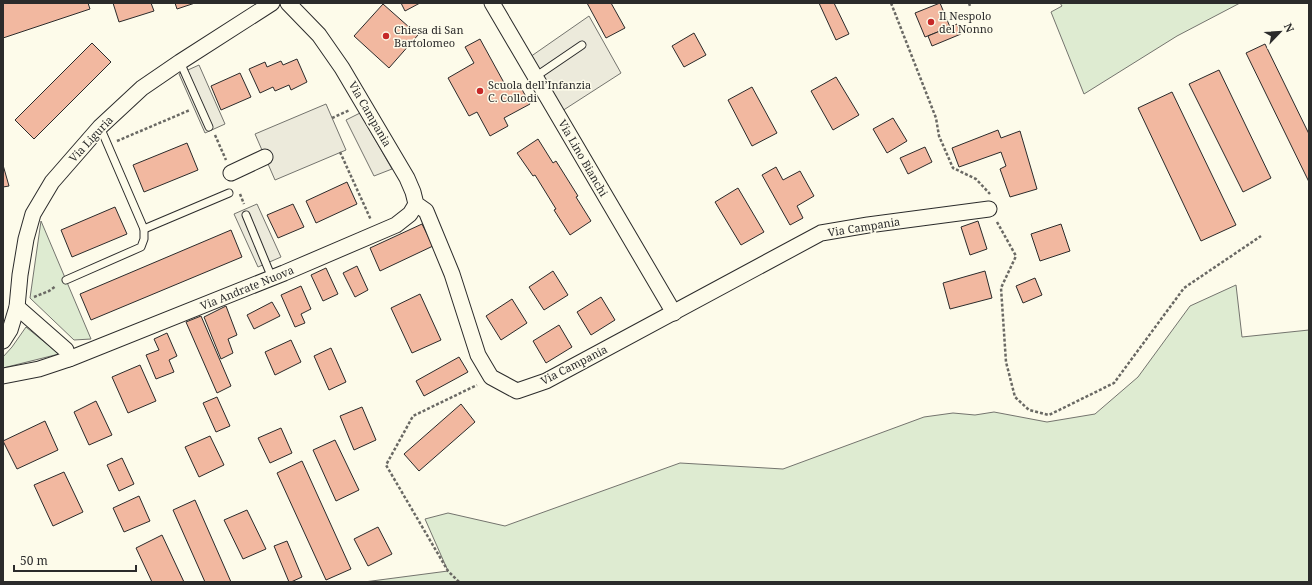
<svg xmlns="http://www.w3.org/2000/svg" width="1312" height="585" viewBox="0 0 1312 585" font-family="'Noto Serif',serif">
<rect width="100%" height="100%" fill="#fdfbea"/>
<g fill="#deebd1" stroke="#74746e">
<polygon points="1060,3 1240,3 1177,36 1084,94 1051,12 1062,6"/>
<polygon points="41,221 91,339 74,340 30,298"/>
<polygon points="1236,285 1242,337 1309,330 1309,582 364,582 448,571 425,519 448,513 505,526 680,463 783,469 924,417 953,413 975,415 994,412 1047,422 1095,414 1138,377 1190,306"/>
<polygon points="26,327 59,354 3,368 3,357 12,347"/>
</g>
<g fill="#eceadb" stroke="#74746e">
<polygon points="589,16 621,73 562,111 530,57"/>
<polygon points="199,65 225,124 205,133 179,74"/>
<polygon points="326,104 346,150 275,180 255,134"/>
<polygon points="360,113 392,169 374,176 346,120"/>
<polygon points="257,204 281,257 258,267 234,214"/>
</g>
<g fill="#f2b8a0" stroke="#2b2b2b">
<polygon points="5,3 88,3 90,9 3,38 3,4"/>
<polygon points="113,3 151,3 154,11 119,22"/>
<polygon points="175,3 195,3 177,9"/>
<polygon points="401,3 420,3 405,11"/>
<polygon points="587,3 611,3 625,28 606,38"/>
<polygon points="819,3 834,3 849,34 836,40"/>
<polygon points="940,3 950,27 925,37 915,13"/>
<polygon points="383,4 418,35 389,68 354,36"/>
<polygon points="957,24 961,34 932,46 928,36"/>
<polygon points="694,33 706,55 684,67 672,46"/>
<polygon points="480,39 508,90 519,84 530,104 504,118 508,126 490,136 477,112 469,116 448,78 474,63 465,47"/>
<polygon points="92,43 111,62 34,139 15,120"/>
<polygon points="1265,44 1309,134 1309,182 1246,53"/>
<polygon points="297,59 307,82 291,90 289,85 275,91 273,87 260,93 249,69 265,62 267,67 281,61 283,65"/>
<polygon points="1219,70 1271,178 1243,192 1189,84"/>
<polygon points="240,73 251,97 221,110 211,86"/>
<polygon points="836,77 859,115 833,130 811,91"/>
<polygon points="752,87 777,133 752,146 728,100"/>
<polygon points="1172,92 1236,225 1201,241 1138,108"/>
<polygon points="893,118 907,141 887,153 873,129"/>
<polygon points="998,130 1001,138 1020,131 1037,189 1010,197 1000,169 1006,166 1001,152 959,167 952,148"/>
<polygon points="538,139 553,163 556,161 578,196 576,197 591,221 570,235 554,210 556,209 535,175 533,176 517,153"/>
<polygon points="187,143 198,170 144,192 133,165"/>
<polygon points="925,147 932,162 908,174 900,158"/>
<polygon points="3,165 9,186 3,187"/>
<polygon points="776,167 783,180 800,171 814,196 797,206 803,218 790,225 762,175"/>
<polygon points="347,182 357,204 316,223 306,201"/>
<polygon points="738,188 764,232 741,245 715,202"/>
<polygon points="293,204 304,227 278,238 267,215"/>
<polygon points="115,207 127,234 72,257 61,230"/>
<polygon points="978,221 987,249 970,255 961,227"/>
<polygon points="422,224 433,246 380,271 370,248"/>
<polygon points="1061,224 1070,251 1040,261 1031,234"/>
<polygon points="231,230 242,257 91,320 80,294"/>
<polygon points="357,266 368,290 355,297 343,273"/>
<polygon points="326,268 338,294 323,301 311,275"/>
<polygon points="553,271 568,295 544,310 529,287"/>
<polygon points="985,271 992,298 950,309 943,283"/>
<polygon points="1035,278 1042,295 1023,303 1016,286"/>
<polygon points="301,286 311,309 301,314 305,323 295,327 281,295"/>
<polygon points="420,294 441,340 412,353 391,308"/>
<polygon points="601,297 615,320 591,335 577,312"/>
<polygon points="512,299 527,323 501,340 486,316"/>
<polygon points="272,302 280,316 254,329 247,315"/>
<polygon points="226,306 237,335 228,339 233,353 221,359 204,317"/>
<polygon points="201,316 231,386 217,393 186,322"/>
<polygon points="559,325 572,347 546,363 533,341"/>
<polygon points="167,333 177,356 169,360 174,372 156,379 146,355 159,350 154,339"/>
<polygon points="291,340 301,362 275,375 265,352"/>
<polygon points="331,348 346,382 329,390 314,356"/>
<polygon points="459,357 468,372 424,396 416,381"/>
<polygon points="140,365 156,401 128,413 112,377"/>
<polygon points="217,397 230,426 216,432 203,403"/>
<polygon points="96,401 112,435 89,445 74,412"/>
<polygon points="461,404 475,422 419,471 404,454"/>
<polygon points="362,407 376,440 354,450 340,416"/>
<polygon points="45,421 58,450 17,469 3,441"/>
<polygon points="281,428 292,453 270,463 258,438"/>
<polygon points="210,436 224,465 199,477 185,447"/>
<polygon points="335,440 359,490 336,501 313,450"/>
<polygon points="122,458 134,484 119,491 107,465"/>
<polygon points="302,461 351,569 326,580 277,473"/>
<polygon points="64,472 83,512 53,526 34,485"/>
<polygon points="139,496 150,521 124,532 113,508"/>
<polygon points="195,500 231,582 205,582 173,510"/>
<polygon points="247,510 266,549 243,559 224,520"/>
<polygon points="378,527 392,554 368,566 354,539"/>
<polygon points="162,535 184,582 152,582 136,548"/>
<polygon points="287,541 302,577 291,582 289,582 274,546"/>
</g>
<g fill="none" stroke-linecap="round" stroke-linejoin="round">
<defs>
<g id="lane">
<polyline points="180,62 209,127"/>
<polyline points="535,77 582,45"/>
<polyline points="100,127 144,229 229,193"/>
<polyline points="246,215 272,278"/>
<polyline points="66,280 141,247 144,239 144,229"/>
</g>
<g id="street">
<polyline points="288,3 319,35 342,68 407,178 413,192 416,204 426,211 452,274 478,355 491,377 517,391 546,381 821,233 868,225 989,209"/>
<polyline points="492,3 674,313"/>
<polyline points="231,173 265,157"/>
<polyline points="17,307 66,350 69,359"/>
<polyline points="3,341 10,330 17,307 20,275 26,239 33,214 52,182 100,127 142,88 180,62 272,3"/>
<polyline points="3,376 39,369 69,359 284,273 396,225 410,214 416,204"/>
</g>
</defs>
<use href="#lane" stroke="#2b2b2b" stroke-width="9"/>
<use href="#street" stroke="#2b2b2b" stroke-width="17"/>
<g stroke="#6a6964" stroke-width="2.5" stroke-dasharray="3 2" stroke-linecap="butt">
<polyline points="891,3 936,118 939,136 953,168 976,179 990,194"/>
<polyline points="969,3 970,6"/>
<polyline points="332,118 350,110"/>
<polyline points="215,135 226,160"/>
<polyline points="117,141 190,110"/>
<polyline points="340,152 371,220"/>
<polyline points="240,194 244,204"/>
<polyline points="997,222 1016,256 1001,288 1006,362 1015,397 1029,410 1049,415 1114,383 1184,288 1261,236"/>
<polyline points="34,297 49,291 56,286"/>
<polyline points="459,582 448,571 386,465 413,416 477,385"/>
</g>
<use href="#lane" stroke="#fdfbea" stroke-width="7"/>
<use href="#street" stroke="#fdfbea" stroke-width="15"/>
</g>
<g fill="#c62828" stroke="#fdfbea" stroke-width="1.5">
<circle cx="931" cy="22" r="4"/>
<circle cx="386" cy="36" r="4"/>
<circle cx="480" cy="91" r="4"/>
</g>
<g text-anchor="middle" stroke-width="3" stroke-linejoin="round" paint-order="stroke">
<g font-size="11" fill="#2b2b2b" stroke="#fdfbea" text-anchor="start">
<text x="939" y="20">Il Nespolo<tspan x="939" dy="13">del Nonno</tspan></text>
<text x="394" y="34">Chiesa di San<tspan x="394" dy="13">Bartolomeo</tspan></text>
<text x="488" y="89">Scuola dell’Infanzia<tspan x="488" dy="13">C. Collodi</tspan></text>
</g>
<g font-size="11" fill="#2b2b2b" stroke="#fdfbea">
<text transform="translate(370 114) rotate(60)" y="4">Via Campania</text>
<text transform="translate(91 139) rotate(-47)" y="4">Via Liguria</text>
<text transform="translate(583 158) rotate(60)" y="4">Via Lino Bianchi</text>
<text transform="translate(864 227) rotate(-9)" y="4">Via Campania</text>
<text transform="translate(247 288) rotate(-22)" y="4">Via Andrate Nuova</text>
<text transform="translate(574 365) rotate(-27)" y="4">Via Campania</text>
</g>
</g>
<rect width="1312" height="585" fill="none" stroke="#2b2b2b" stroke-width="8"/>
<g transform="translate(1280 32) rotate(65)" stroke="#fdfbea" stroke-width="3" paint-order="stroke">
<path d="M0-3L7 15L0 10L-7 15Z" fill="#2b2b2b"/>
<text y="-6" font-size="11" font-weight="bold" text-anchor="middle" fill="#2b2b2b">N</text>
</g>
<path d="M14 565v6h122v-6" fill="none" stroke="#2b2b2b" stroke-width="2"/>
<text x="20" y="565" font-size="12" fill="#2b2b2b" stroke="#fdfbea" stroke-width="3" paint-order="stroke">50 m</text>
</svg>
